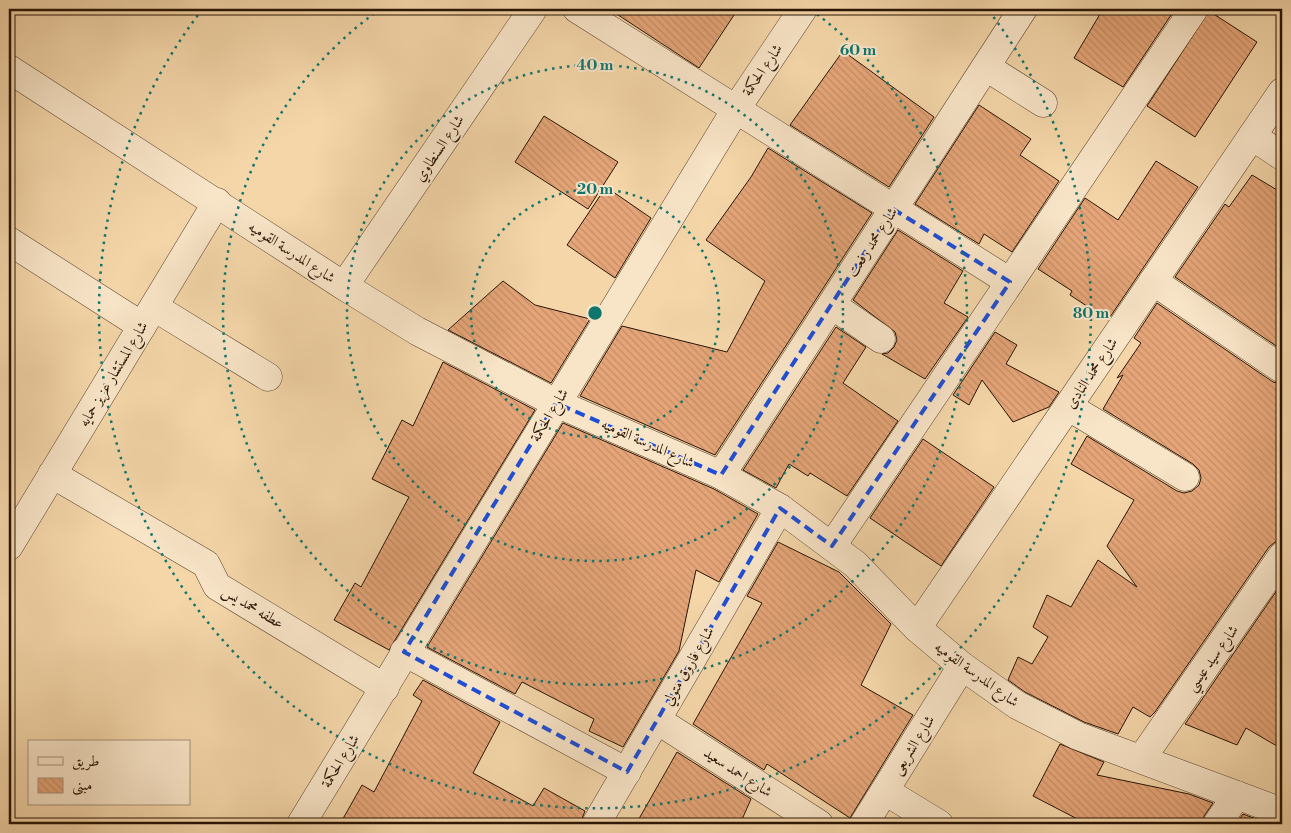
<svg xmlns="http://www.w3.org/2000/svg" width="1291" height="833" viewBox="0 0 1291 833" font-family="'Libre Bodoni',Amiri,serif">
<defs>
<pattern id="building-back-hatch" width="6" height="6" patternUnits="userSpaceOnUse" patternTransform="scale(1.25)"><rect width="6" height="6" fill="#e5a578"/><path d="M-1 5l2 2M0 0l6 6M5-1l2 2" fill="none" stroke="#c48d66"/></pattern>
</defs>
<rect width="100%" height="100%" fill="#f4d6a9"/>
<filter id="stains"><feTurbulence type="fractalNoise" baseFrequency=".004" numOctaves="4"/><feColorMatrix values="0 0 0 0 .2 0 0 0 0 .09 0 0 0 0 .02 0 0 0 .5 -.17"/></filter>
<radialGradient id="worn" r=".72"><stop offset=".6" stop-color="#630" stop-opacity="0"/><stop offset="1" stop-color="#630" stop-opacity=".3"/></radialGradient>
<g fill="url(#building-back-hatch)" stroke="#281405">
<polygon points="609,9 738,9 699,68"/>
<polygon points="1103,9 1175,9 1123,87 1074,58"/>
<polygon points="1209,11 1257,42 1195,137 1147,106"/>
<polygon points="843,51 934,117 889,187 790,125"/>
<polygon points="979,105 1031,139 1020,155 1059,181 1012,252 984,234 979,244 915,204"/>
<polygon points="544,116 618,162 588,209 515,162"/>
<polygon points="768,148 872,213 715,455 580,396 622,326 727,352 765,281 706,240 751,177"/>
<polygon points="1156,161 1198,187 1108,320 1070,295 1072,291 1038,269 1085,198 1118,220"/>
<polygon points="1252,175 1282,193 1282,350 1175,277 1225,204 1229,207"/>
<polygon points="606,187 651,218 615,278 567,245"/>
<polygon points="898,230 963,271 944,303 968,317 925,379 882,354 888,353 894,347 897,340 895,332 853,300"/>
<polygon points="503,281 535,305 590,319 551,383 448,330"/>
<polygon points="1157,303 1273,382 1282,384 1282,541 1275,542 1269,547 1155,712 1150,717 1133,707 1118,734 1084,722 1025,692 1008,680 1018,657 1032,664 1048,637 1033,627 1047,595 1071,607 1098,560 1137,587 1107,546 1134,500 1071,464 1087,436 1177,491 1184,493 1192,491 1199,485 1201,478 1199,470 1193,464 1103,409 1123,375 1117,378 1141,343 1134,338"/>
<polygon points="836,327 866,347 843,383 898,421 847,496 810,473 808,476 789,464 776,488 743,470"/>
<polygon points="995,332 1017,345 1006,364 1059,392 1049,407 1013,422 982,380 969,405 953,395"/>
<polygon points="443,362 535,410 389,650 334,620 355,583 361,587 409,497 372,479 402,420 413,426"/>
<polygon points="563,423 714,489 758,514 719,582 696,570 679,651 623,747 589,731 594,719 522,682 515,694 427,647"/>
<polygon points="923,439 994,487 941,566 870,518"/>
<polygon points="778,542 839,572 891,624 861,685 913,715 850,818 767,764 764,770 693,724 762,603 747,596"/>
<polygon points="1282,583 1282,749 1246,728 1237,745 1185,724"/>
<polygon points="423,680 500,722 473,773 533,806 544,788 585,811 580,824 340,824 362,785 374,792 422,701 413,695"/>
<polygon points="1060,744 1104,762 1097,775 1189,794 1213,803 1204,816 1202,824 1087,824 1033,796"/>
<polygon points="677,752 751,799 740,824 636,824"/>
<polygon points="1243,814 1261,821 1260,824 1236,824"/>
</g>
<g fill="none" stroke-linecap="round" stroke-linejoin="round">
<defs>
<g id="minor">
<polyline points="577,9 1010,282"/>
<polyline points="986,67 1043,103"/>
<polyline points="9,69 344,286 417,331 556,403 721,475 780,508 855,564 917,628 962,666 1017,705 1078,736 1282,812"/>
<polyline points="1252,136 1282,156"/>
<polyline points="9,241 142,326"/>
<polyline points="1153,281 1282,369"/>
<polyline points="344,286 533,9"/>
<polyline points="832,305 881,339"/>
<polyline points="154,307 268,377"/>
<polyline points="1069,407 1185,477"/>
<polyline points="52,474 206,564 217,586 385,688"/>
<polyline points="721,475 1023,9"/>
<polyline points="9,546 217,202"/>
<polyline points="832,546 1194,9"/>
<polyline points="917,628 1282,92"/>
<polyline points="404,652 627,772"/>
<polyline points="657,720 819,824"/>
<polyline points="1142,758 1282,556"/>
<polyline points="885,791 939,824"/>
<polyline points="301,824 736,109 803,9"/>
<polyline points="596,824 780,508"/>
<polyline points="864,824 962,666"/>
<polyline points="1217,824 1237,795"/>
</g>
</defs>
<use href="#minor" stroke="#5b442e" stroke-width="29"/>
<use href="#minor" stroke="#f8e4c7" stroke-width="28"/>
</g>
<path fill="none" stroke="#1d4ed8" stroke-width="4" stroke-dasharray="10 6" stroke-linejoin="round" d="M893,209L1010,282L832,546L780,508L627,772L404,652L556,403L721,475Z"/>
<g fill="none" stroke="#0f766e" stroke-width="2.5" stroke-dasharray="2.5 5">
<circle cx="595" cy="313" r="124"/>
<circle cx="595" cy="313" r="248"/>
<path d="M811 10A372 372 0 1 1 379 10"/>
<path d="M989 11A496 496 0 1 1 201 11"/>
</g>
<g text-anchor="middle" stroke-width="4" stroke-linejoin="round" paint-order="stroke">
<g font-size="15" fill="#281405" stroke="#f8e4c7">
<text transform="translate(762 70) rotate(-56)" y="5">شارع الحكمة</text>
<text transform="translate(439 148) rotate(-56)" y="5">شارع السنطاوي</text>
<text transform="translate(872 242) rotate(-57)" y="5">شارع محمد رفعت</text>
<text transform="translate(292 252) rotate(33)" y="5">شارع المدرسة القوميه</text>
<text transform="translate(1091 373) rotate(-56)" y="5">شارع محمد النادى</text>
<text transform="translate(113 374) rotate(-59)" y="5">شارع المستشار عزيز حمايه</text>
<text transform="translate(549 415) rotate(-59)" y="5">شارع الحكمة</text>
<text transform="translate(648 443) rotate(24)" y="5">شارع المدرسة القوميه</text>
<text transform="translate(253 607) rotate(31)" y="5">عطفه محمد يس</text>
<text transform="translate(1212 658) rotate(-54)" y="5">شارع سيد عيسي</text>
<text transform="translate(688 666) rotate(-60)" y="5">شارع فاروق متولي</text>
<text transform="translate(977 674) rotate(36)" y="5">شارع المدرسة القوميه</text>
<text transform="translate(913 745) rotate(-58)" y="5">شارع الشريعى</text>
<text transform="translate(340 761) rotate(-59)" y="5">شارع الحكمة</text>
<text transform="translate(738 772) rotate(33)" y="5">شارع احمد سعيد</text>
</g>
</g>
<circle cx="595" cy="313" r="8" fill="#0f766e" stroke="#f8e4c7" stroke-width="2.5"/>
<g font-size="15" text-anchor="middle" font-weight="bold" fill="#0f766e" stroke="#f8e4c7" stroke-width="4" stroke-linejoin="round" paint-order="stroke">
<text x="858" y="55">60 m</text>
<text x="595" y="70">40 m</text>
<text x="595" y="194">20 m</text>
<text x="1091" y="318">80 m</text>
</g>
<rect width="1291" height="833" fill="none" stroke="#f4d6a9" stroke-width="30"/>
<rect x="10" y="10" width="1271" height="813" fill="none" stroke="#281405" stroke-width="2.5"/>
<rect x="15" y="15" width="1261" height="803" fill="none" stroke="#281405"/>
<rect x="28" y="740" width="162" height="65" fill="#f8e4c7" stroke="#a59179"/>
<rect x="38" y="757" width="25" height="8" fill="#f8e4c7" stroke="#a59179"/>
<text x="72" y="766" font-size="15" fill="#281405">طريق</text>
<rect x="38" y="778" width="25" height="15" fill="url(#building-back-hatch)" stroke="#a59179"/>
<text x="72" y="790" font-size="15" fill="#281405">مبنى</text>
<rect width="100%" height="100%" filter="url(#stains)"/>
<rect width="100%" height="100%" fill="url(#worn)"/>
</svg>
